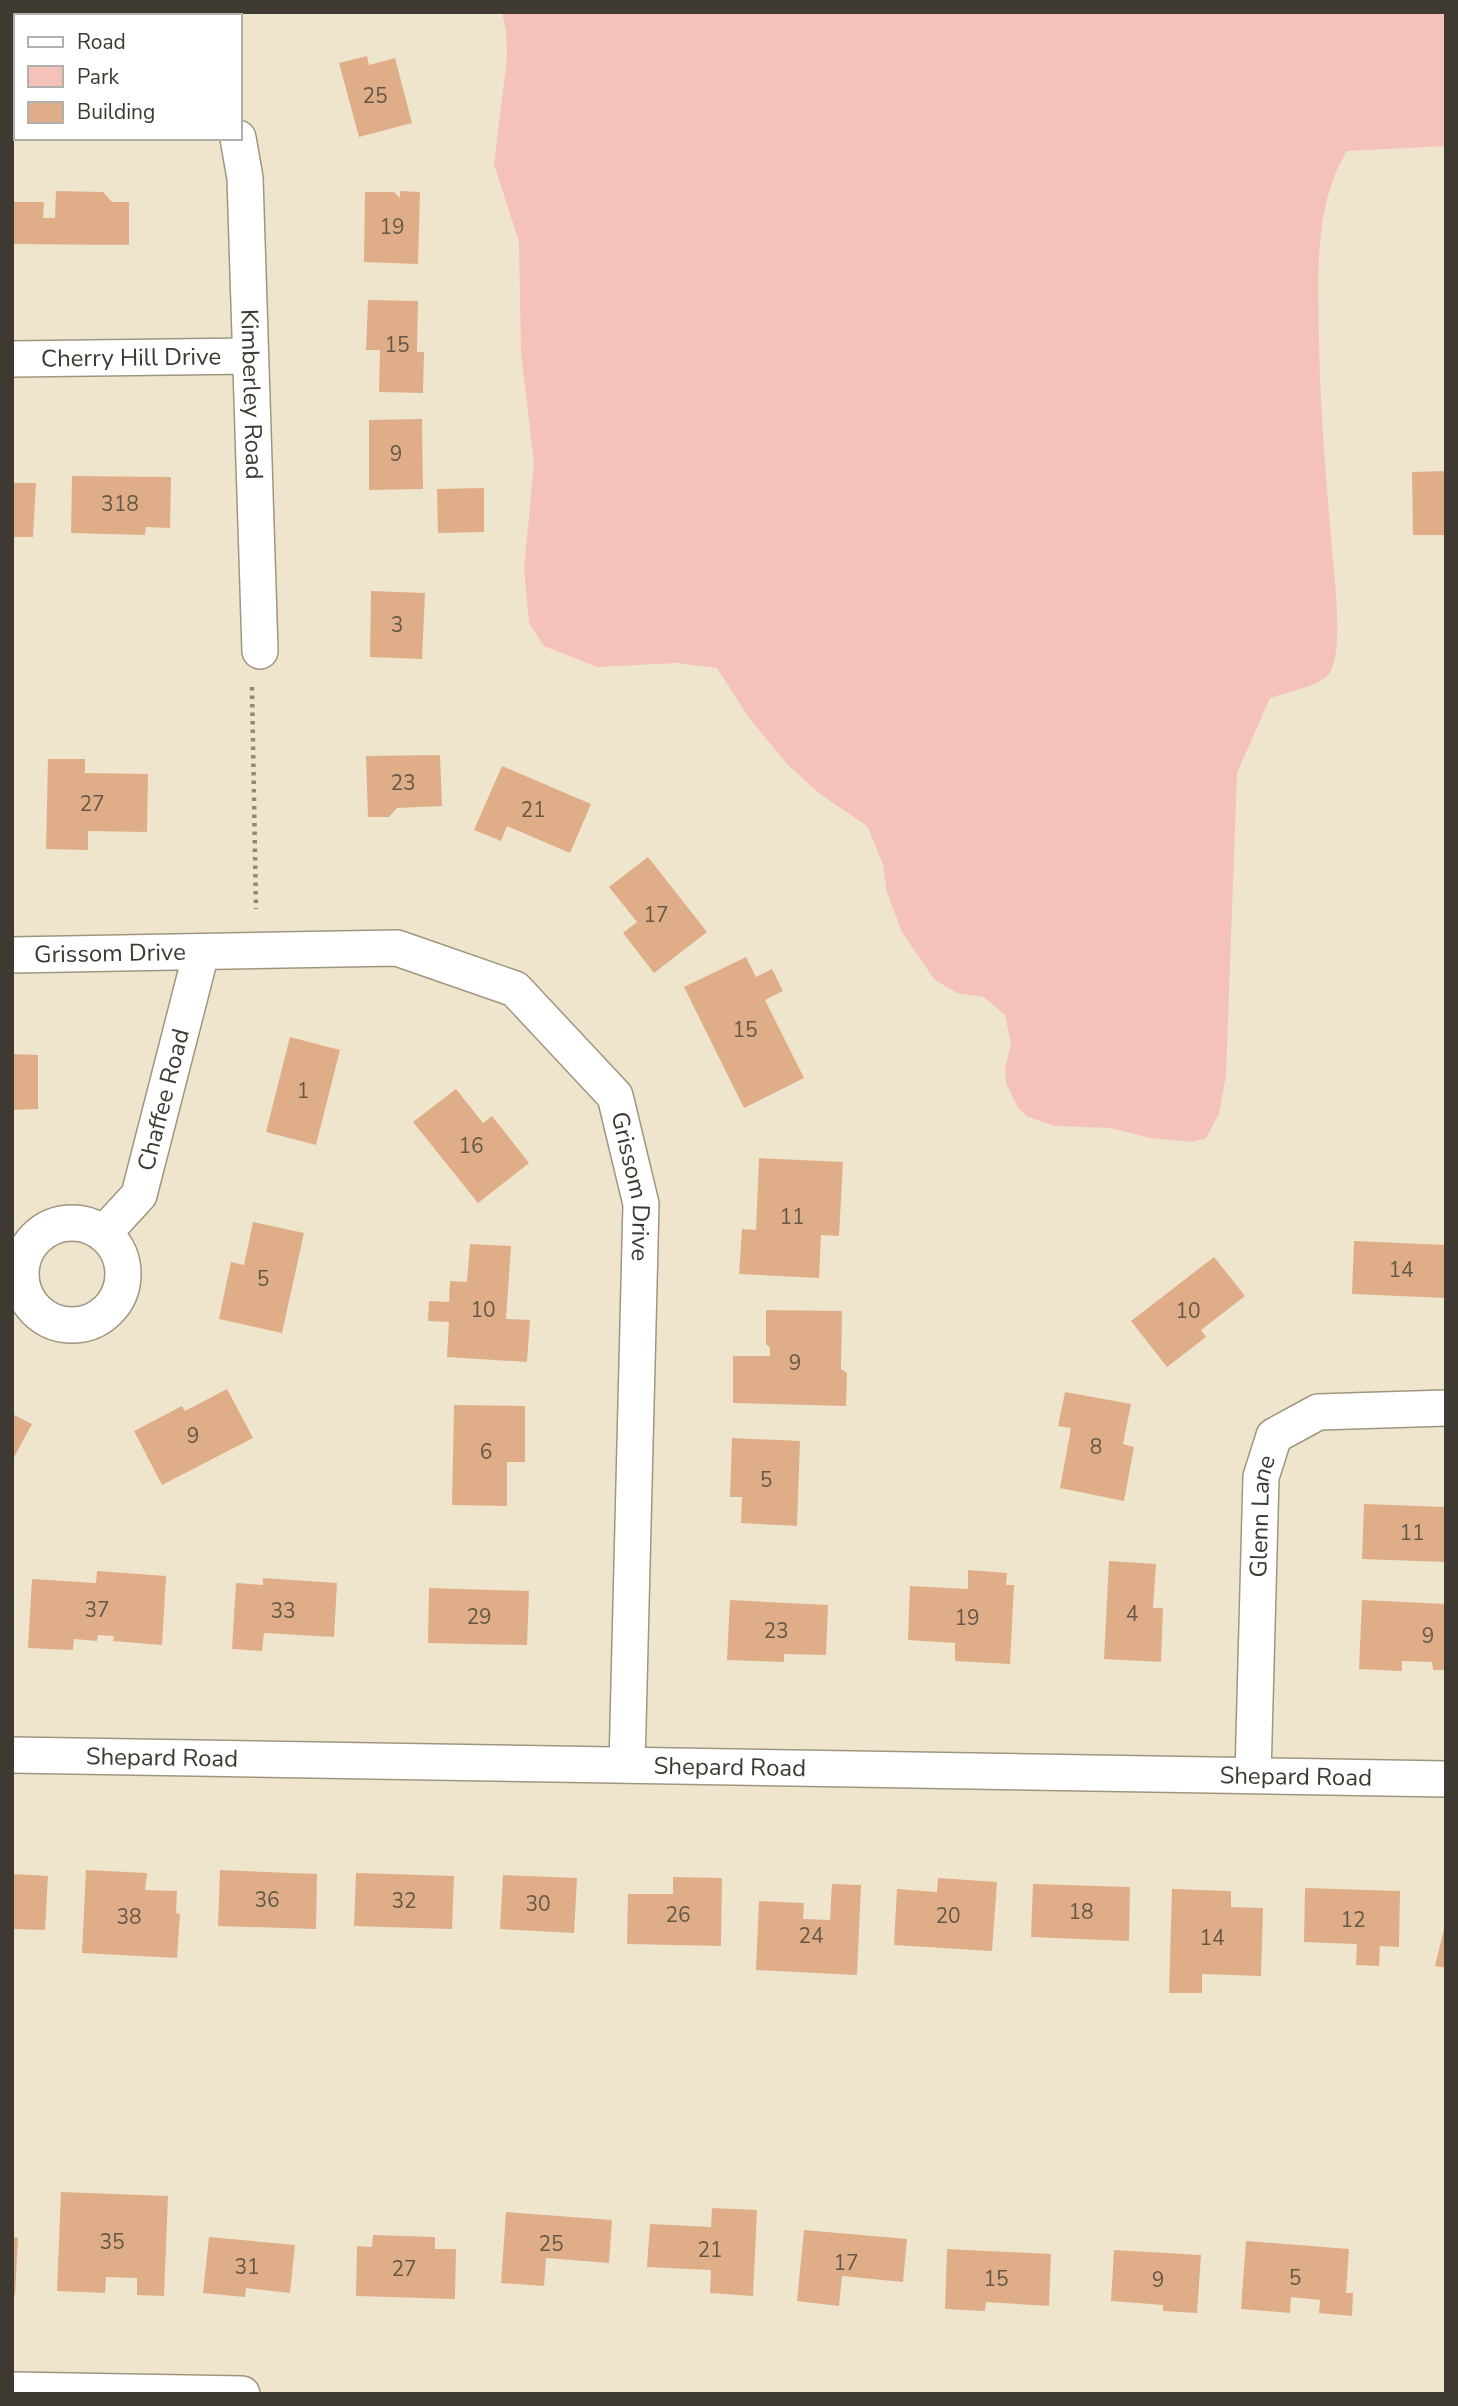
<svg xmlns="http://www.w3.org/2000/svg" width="1458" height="2406" viewBox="0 0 1458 2406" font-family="'Nunito Sans',sans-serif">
<rect width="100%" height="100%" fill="#efe5cd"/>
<path fill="#f5c2b9" d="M502,12H1446V146L1347,151C1314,204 1318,276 1319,337C1320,408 1326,478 1332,549C1334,574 1345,656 1328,675C1319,686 1285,693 1270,698L1237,773L1226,1075L1219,1114L1206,1138L1192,1142L1151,1138L1111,1128L1055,1126L1028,1117L1018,1108L1006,1083L1005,1069L1011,1043L1005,1015L984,997L957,993L934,979L902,932L887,893L883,864L867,826L820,794L788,765L749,718L717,668L677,663L597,667L544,646L529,623L524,569L534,463L521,353L519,242L494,164L507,58L506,30Z"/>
<g fill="#dfae88">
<polygon points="367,56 369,65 395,58 412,123 359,137 339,63"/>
<polygon points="56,191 103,192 112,202 129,202 129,245 12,244 12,202 44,202 43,218 55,218"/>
<polygon points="400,191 420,192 418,264 364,262 365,192 394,192 400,198"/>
<polygon points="368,300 418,301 417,352 424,352 423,393 379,392 380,350 366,350"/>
<polygon points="422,419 423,489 369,490 369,420"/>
<polygon points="1446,471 1446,535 1413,535 1412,472"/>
<polygon points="72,476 171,477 170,528 146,527 145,535 71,533"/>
<polygon points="12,483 36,483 33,537 12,537"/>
<polygon points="484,488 484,532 438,533 437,489"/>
<polygon points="371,591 425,593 422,659 370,657"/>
<polygon points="440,755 442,806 397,808 389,817 368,817 366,756"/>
<polygon points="48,759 85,759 85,773 148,774 147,832 88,831 88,850 46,849"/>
<polygon points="502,766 591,804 570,853 507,826 501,841 474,830"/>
<polygon points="648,857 707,932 654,973 623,933 637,922 609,887"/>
<polygon points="746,957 756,977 772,969 783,991 765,1000 804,1078 744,1108 684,987"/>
<polygon points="290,1037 340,1050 316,1145 266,1132"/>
<polygon points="12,1054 38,1055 38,1109 12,1110"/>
<polygon points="456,1089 483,1123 492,1116 529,1163 478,1203 413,1122"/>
<polygon points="759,1158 843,1162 839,1236 821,1235 819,1278 739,1274 742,1229 756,1230"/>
<polygon points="253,1222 304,1233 282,1333 219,1319 231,1262 244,1265"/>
<polygon points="1354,1241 1446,1245 1446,1298 1352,1294"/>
<polygon points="470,1244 511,1246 506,1319 530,1320 527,1362 447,1357 449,1322 428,1321 429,1301 449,1302 450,1281 467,1282"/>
<polygon points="1214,1257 1245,1296 1201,1330 1206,1337 1167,1367 1131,1321"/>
<polygon points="766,1310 842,1311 841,1369 847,1373 846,1406 733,1403 733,1356 770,1356 770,1348 766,1344"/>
<polygon points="227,1389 253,1438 162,1485 134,1431 182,1406 185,1411"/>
<polygon points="1065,1392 1131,1404 1123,1444 1134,1447 1124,1501 1060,1488 1071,1428 1058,1426"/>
<polygon points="454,1405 525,1406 525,1462 507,1462 507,1506 452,1505"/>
<polygon points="12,1414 32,1424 12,1461"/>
<polygon points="732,1438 800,1441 797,1526 741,1523 742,1497 730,1497"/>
<polygon points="1364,1504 1446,1507 1446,1562 1362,1559"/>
<polygon points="1109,1561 1156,1564 1153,1608 1163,1608 1161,1662 1104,1659"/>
<polygon points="968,1570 1007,1573 1006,1585 1014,1585 1010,1664 955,1661 955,1643 908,1640 910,1586 968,1589"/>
<polygon points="97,1571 166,1576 162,1645 113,1641 114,1636 98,1635 97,1641 74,1639 73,1650 28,1648 32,1579 96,1583"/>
<polygon points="263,1578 337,1583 334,1637 264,1633 262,1651 232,1649 236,1583 263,1585"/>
<polygon points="429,1588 529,1591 527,1645 428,1643"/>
<polygon points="730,1600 828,1605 826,1655 784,1654 784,1662 727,1660"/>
<polygon points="1362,1600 1446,1604 1446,1670 1433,1670 1432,1662 1402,1661 1402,1671 1359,1669"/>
<polygon points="86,1870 147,1873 145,1890 177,1891 176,1913 180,1914 177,1958 82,1953"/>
<polygon points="220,1870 317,1874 316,1929 218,1926"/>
<polygon points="356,1873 454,1876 452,1929 354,1926"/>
<polygon points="12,1874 48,1876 45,1930 12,1929"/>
<polygon points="503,1875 577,1878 574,1933 500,1929"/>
<polygon points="673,1877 722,1878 721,1946 627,1944 628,1894 673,1894"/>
<polygon points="938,1878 997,1882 992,1951 894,1945 897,1889 937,1892"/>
<polygon points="832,1884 861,1885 857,1975 756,1970 759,1901 804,1903 803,1919 830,1920"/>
<polygon points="1033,1884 1130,1887 1129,1941 1031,1937"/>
<polygon points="1305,1888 1400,1891 1399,1947 1380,1946 1379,1966 1356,1965 1357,1944 1304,1942"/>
<polygon points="1172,1889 1231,1891 1231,1907 1263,1908 1261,1976 1202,1974 1202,1993 1169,1993"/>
<polygon points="1445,1925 1446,1925 1446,1968 1435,1966"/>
<polygon points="61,2192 168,2196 164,2296 137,2295 137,2278 106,2277 105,2293 57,2291"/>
<polygon points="712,2208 757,2210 753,2296 710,2293 711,2270 647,2267 650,2224 711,2227"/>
<polygon points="506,2212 612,2220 609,2263 546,2258 544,2286 501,2283"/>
<polygon points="804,2230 907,2239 903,2282 842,2276 839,2306 797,2301"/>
<polygon points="373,2235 435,2237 435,2249 456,2249 455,2299 356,2296 357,2246 372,2247"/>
<polygon points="12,2237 18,2238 15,2295 12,2295"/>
<polygon points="209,2237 295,2245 290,2293 246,2288 245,2297 203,2293"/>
<polygon points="1246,2241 1349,2249 1346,2293 1353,2293 1352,2316 1319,2313 1320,2300 1291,2297 1290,2313 1241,2309"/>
<polygon points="947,2249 1051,2254 1049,2306 986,2302 985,2311 945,2309"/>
<polygon points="1114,2250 1201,2255 1197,2313 1163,2311 1163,2305 1111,2301"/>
</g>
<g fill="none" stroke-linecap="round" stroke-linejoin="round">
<defs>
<g id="street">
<polyline points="209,12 210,16"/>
<path id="s1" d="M238,138L245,178L260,651"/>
<path id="s2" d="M12,359L250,356"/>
<path id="s3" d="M12,955L397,948L515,989L615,1096L641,1204L627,1765"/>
<circle cx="72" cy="1274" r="51"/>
<path id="s4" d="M104,1233L139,1195L201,953"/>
<path id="s5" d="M12,1755L1446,1779"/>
<path id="s6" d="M1253,1775L1261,1477L1274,1436L1318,1412L1446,1408"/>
<polyline points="12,2390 242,2394"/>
</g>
</defs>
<use href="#street" stroke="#a09680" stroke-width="38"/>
<polyline stroke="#8f8979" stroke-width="4.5" stroke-dasharray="3.5 5" stroke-linecap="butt" points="252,687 256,909"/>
<use href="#street" stroke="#fff" stroke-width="35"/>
</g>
<g text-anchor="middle" stroke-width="5" stroke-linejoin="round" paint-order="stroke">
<g font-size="21" fill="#665747">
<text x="375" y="103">25</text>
<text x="392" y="234">19</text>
<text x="397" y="352">15</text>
<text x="396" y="461">9</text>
<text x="120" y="511">318</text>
<text x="397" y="632">3</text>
<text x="403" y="790">23</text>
<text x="92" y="811">27</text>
<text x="533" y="817">21</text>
<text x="656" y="922">17</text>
<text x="745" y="1037">15</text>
<text x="303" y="1098">1</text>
<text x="471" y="1153">16</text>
<text x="792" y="1224">11</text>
<text x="1401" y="1277">14</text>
<text x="263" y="1286">5</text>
<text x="483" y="1317">10</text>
<text x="1188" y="1318">10</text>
<text x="795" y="1370">9</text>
<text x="193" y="1443">9</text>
<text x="1096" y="1454">8</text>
<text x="486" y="1459">6</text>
<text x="766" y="1487">5</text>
<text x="1412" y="1540">11</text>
<text x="97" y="1617">37</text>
<text x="283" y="1618">33</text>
<text x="1132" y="1621">4</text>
<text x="479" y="1624">29</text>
<text x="967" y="1625">19</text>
<text x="776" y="1638">23</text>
<text x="1428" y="1643">9</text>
<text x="267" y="1907">36</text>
<text x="404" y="1908">32</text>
<text x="538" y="1911">30</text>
<text x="1081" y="1919">18</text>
<text x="678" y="1922">26</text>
<text x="948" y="1923">20</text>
<text x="129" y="1924">38</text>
<text x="1353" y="1927">12</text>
<text x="811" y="1943">24</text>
<text x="1212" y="1945">14</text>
<text x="112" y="2249">35</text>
<text x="551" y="2251">25</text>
<text x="710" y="2257">21</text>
<text x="846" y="2270">17</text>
<text x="247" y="2274">31</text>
<text x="404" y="2276">27</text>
<text x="1295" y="2285">5</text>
<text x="996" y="2286">15</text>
<text x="1158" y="2287">9</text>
</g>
<g font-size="24" fill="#3e3a31" stroke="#fff">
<text dy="8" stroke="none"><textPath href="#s2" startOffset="119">Cherry Hill Drive</textPath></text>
<text dy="8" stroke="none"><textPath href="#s1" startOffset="257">Kimberley Road</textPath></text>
<text dy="8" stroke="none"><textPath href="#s3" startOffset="98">Grissom Drive</textPath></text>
<text dy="8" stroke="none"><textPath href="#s4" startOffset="150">Chaffee Road</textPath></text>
<text dy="8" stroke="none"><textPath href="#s3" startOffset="749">Grissom Drive</textPath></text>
<text dy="8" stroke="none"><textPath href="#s6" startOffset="259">Glenn Lane</textPath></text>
<text dy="8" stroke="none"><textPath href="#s5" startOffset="150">Shepard Road</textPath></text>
<text dy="8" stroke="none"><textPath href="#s5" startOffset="718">Shepard Road</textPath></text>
<text dy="8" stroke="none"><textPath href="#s5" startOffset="1284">Shepard Road</textPath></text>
</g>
</g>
<rect width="1458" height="2406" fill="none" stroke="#3e3a31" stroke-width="28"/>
<rect x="14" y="14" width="228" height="126" fill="#ffffff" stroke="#b2b0ad" stroke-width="2"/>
<rect x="28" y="37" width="35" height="10" fill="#ffffff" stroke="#b2b0ad" stroke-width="2"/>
<text x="77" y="49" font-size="21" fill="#3e3a31">Road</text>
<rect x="28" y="66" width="35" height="21" fill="#f5c2b9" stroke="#b2b0ad" stroke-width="2"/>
<text x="77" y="84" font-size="21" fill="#3e3a31">Park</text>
<rect x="28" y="102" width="35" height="21" fill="#dfae88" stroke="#b2b0ad" stroke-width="2"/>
<text x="77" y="119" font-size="21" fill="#3e3a31">Building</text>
</svg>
